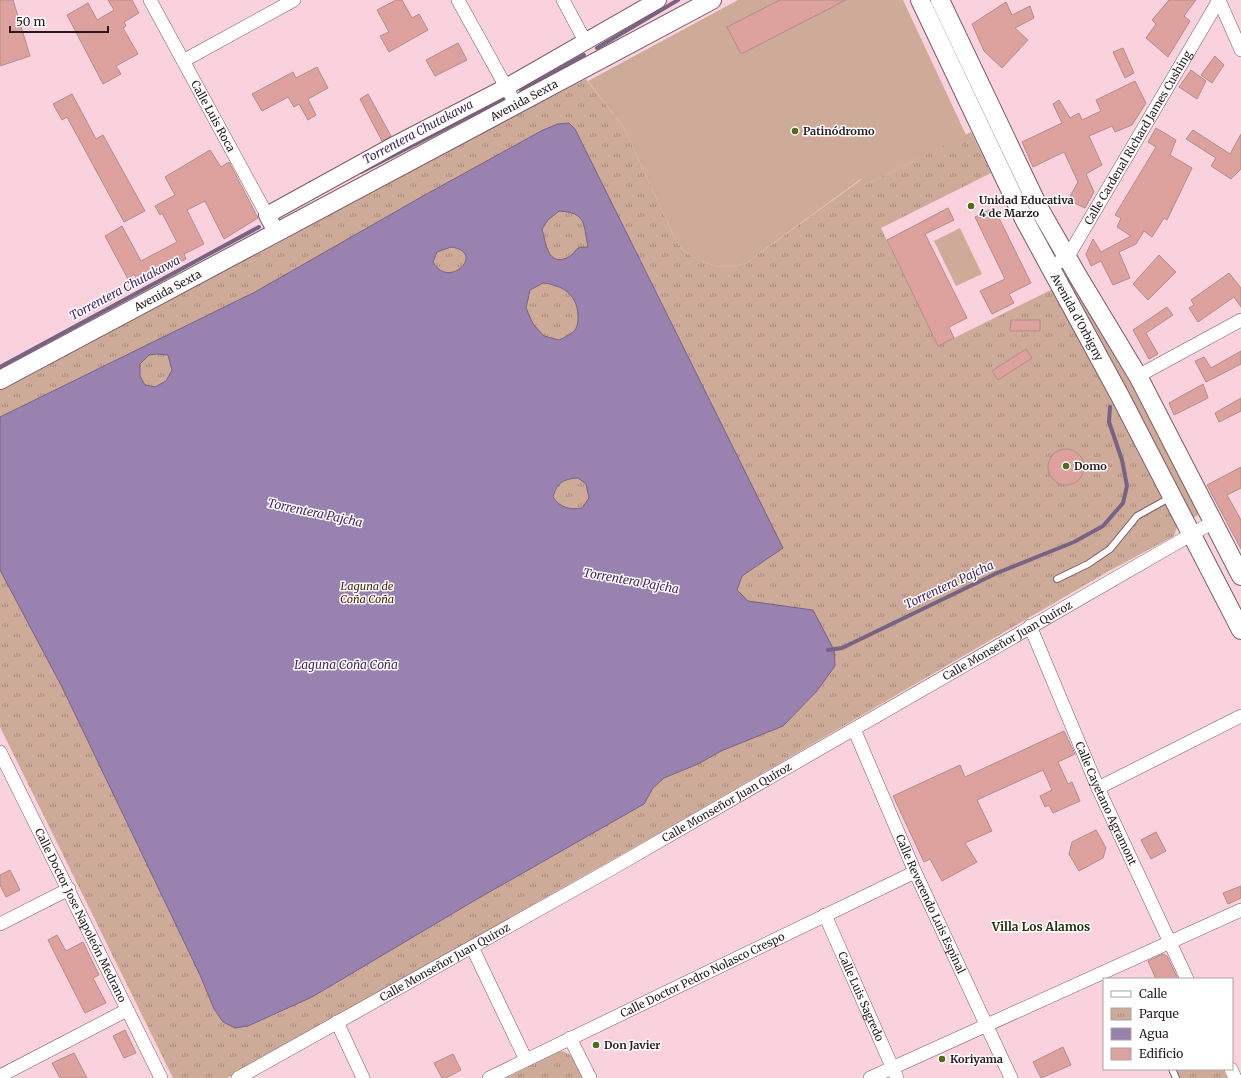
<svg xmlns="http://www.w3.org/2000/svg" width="1241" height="1078" viewBox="0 0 1241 1078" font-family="Merriweather,serif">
<defs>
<pattern id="park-tufts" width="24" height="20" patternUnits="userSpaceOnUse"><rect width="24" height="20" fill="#ceab99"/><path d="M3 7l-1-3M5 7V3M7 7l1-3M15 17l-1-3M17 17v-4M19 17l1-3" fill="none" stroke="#a78a7c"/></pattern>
</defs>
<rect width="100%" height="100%" fill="#f9d2dd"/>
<g fill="#ceab99">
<polygon points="738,0 903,0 966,135 865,185 861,179 746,263 732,267 715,266 692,257 683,250 676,241 624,128 588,81"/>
<polygon points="960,228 982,274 956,286 934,241"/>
<polygon points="1070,277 1132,386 1199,514 1192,519 1066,279"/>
</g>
<g fill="url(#park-tufts)">
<polygon points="586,79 624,128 676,241 683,250 692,257 715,266 732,267 746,263 862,179 865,185 971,132 991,173 881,228 938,346 1053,289 1177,527 1174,536 1109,571 672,826 227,1078 173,1078 0,727 0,390 348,201"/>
<path d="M560,1051C574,1052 578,1067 583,1078H506Z"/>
<polygon points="1174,1069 1223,1069 1227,1078 1179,1078"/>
</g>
<path fill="#9982af" stroke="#776384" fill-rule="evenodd" d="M569,123L575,129L783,548L742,576L737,590L748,601L813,610L834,650L835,666L816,692L783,726L721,751L698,764L664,778L653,788L644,804L472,902L312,997L248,1026L235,1028L223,1022L214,1009L200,975L62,687L0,570V417L255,292L423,196L543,130L558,124ZM559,211C587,213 583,223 588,247C585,247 580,247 578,248C575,250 573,255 569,257C547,268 546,242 542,229L548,220ZM451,247C487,252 449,291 433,262L437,252ZM543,283C562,285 577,294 578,315C578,321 578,328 573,332C569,335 564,338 559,340L544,336L533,324L526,308L530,290ZM157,354L168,355L172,370L166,381L155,387L145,385L140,376V364L149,355ZM578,478L586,484L589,498L582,508C570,510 560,508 553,497C557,482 564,479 578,478Z"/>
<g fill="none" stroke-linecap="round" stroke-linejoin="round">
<g stroke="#776384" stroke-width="4">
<polyline points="597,48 678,0"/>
<polyline points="521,90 584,55"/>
<polyline points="361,172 503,99"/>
<polyline points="0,367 259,227"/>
<polyline points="828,650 842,648 997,573 1074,542 1103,526 1123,503 1127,486 1122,460 1109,422 1110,407"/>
</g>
</g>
<g fill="#dda29d" stroke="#b38d8a">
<polygon points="0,0 13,0 30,56 0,66"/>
<polygon points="108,0 132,0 139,13 124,22 126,26 123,28 138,54 116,66 121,74 103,84 67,15 88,3 97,20 114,10"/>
<polygon points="396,0 402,0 412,18 419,14 428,30 389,52 380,36 389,32 377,10"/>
<polygon points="780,0 846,0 741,54 727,27"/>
<polygon points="1169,0 1196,0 1184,16 1190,21 1168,57 1146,38 1156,24 1152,20"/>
<polygon points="1006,2 1012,15 1030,6 1034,18 1015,28 1028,40 1002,68 984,51 972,24"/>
<polygon points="458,43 467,60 435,76 426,60"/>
<polygon points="1123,48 1134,73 1125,78 1113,52"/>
<polygon points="1215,56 1224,65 1212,83 1201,75"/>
<polygon points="317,67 328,88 308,99 316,115 308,120 299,104 294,107 288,97 262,111 252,94 293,72 296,78"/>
<polygon points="1191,70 1206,81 1197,99 1179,87"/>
<polygon points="1135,81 1146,103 1132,125 1115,132 1112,126 1089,136 1102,165 1086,174 1094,192 1085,208 1068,200 1078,182 1064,152 1033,167 1022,142 1062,123 1053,104 1059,100 1070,118 1079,113 1082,120 1101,111 1096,100"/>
<polygon points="72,94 96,139 103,135 145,211 124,222 67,117 62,120 53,104"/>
<polygon points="368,94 391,136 382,141 360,99"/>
<polygon points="1156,128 1176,140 1170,155 1192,168 1167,220 1164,218 1152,237 1144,231 1136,244 1119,252 1130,278 1113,285 1101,261 1091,266 1086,254 1093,239 1101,252 1131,236 1117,227 1121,218 1115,215 1156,147 1148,142"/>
<polygon points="1193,130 1230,154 1241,134 1241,169 1231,179 1211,166 1216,158 1186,139"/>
<polygon points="210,150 221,167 229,162 258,218 224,239 205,201 187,210 204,244 184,254 186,259 139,283 134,274 128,279 105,236 122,226 141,261 177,242 162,213 160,215 155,206 175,195 165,177"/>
<polygon points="948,208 954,220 925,234 967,318 949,327 954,338 938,346 887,240"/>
<polygon points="994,208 1031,283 1009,294 1014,303 992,314 980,291 1005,279 975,217"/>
<polygon points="1159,255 1176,272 1148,300 1133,284"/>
<polygon points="1229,273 1241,288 1241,307 1234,297 1198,322 1189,308 1194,305 1191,300"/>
<polygon points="1167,307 1173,315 1146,333 1158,354 1149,359 1133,330"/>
<polygon points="1011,320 1040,320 1040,331 1010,331"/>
<polygon points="1026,349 1032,358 998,380 992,371"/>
<polygon points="1241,351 1241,364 1206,382 1195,361 1204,357 1211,368"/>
<polygon points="1203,384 1208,398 1174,415 1169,403"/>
<polygon points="1241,398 1241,411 1219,422 1215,413"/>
<circle cx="1066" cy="467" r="18"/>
<polygon points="1241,467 1241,488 1227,495 1241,520 1241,549 1207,485"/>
<polygon points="1064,731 1075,754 1058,762 1068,784 1072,782 1080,801 1053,813 1049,805 1045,807 1040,796 1052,790 1043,770 977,800 992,831 965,843 977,862 942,881 930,859 924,862 893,796 960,765 965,777"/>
<polygon points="1096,830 1106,848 1103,858 1079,871 1069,854 1072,842"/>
<polygon points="1156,832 1166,851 1151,859 1141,840"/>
<polygon points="10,870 20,890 6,897 0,885 0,875"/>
<polygon points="1241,886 1241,898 1228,904 1223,893"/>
<polygon points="57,935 66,951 83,942 99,975 93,978 106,1003 85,1013 48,940"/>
<polygon points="1163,954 1167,956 1178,979 1156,979 1148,961"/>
<polygon points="125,1030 136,1053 124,1058 113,1036"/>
<polygon points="1063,1047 1071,1065 1041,1078 1033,1062"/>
<polygon points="74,1053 87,1078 60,1078 52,1063"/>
<polygon points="453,1054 461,1070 446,1078 442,1078 434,1063"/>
</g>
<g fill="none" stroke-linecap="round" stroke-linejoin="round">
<defs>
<g id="service">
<polyline points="1057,579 1088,564 1110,549 1137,516 1171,497"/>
<polyline points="1172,1069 1176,1078"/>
</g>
<g id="minor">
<path id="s1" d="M150,0L267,215"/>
<polyline points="458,0 516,105"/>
<polyline points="563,0 585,41"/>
<polyline points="1219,0 1241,50"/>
<polyline points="183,61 294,0"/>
<path id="s2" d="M1050,267L1067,258L1219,0"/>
<polyline points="1138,376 1241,320"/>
<path id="s3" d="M1030,626L1098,788L1187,979"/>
<path id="s4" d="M854,729L915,872L1011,1078"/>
<path id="s5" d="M0,752L161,1078"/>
<polyline points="1098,788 1241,716"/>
<path id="s6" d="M825,915L897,1078"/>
<polyline points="0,924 69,889"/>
<polyline points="472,947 526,1060"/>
<polyline points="337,1022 363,1078"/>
<polyline points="570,1038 590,1078"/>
<polyline points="1231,1069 1235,1078"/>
<polyline points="0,1076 127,1010"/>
<path id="s7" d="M238,1078L611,869L1213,522"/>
<path id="s8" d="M489,1078L915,872"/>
<polyline points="870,1078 1241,910"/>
</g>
<polyline id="tertiary" points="276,232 267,215 396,144 506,87 658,0"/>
<g id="secondary">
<path id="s9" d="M920,0L1024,219L1120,396L1241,630"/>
<polyline points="940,0 1040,210 1079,278 1138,376 1241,576"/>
<path id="s10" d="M0,380L712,0"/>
</g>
</defs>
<use href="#service" stroke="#7c5a65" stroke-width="8"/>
<use href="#minor" stroke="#7c5a65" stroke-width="14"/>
<use href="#tertiary" stroke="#7c5a65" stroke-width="18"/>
<use href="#secondary" stroke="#7c5a65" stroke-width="20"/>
<use href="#service" stroke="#fff" stroke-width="6"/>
<use href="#minor" stroke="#fff" stroke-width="13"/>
<use href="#tertiary" stroke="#fff" stroke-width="16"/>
<use href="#secondary" stroke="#fff" stroke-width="18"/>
</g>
<g fill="#516b1c" stroke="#fff" stroke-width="1.5">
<circle cx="795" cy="131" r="4"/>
<circle cx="971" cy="206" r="4"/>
<circle cx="1066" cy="466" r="4"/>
<circle cx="596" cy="1045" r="4"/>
<circle cx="942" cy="1059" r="4"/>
</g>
<g text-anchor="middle" stroke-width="3" stroke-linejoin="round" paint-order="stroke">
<g font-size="11" fill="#271a1e" stroke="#fff">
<text dy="4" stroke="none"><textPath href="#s10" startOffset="594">Avenida Sexta</textPath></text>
<text dy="4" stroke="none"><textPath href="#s1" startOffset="132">Calle Luis Roca</textPath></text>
<text dy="4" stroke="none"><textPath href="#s2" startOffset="159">Calle Cardenal Richard James Cushing</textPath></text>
<text dy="4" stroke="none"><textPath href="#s10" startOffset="190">Avenida Sexta</textPath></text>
<text dy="4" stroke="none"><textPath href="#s9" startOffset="354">Avenida d'Orbigny</textPath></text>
<text dy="4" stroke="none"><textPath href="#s7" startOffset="885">Calle Monseñor Juan Quiroz</textPath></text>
<text dy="4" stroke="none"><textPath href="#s7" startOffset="561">Calle Monseñor Juan Quiroz</textPath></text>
<text dy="4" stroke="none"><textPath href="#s3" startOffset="193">Calle Cayetano Agramont</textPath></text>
<text dy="4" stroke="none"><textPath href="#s4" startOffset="191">Calle Reverendo Luis Espinal</textPath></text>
<text dy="4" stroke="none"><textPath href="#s5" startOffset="182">Calle Doctor Jose Napoleón Medrano</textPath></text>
<text dy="4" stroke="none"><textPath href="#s7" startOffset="237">Calle Monseñor Juan Quiroz</textPath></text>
<text dy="4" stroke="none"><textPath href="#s8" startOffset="237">Calle Doctor Pedro Nolasco Crespo</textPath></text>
<text dy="4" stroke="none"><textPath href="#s6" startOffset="89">Calle Luis Sagredo</textPath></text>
</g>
<g font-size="11" font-weight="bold" fill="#271a1e" stroke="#fff" text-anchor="start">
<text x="803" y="135">Patinódromo</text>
<text x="979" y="204">Unidad Educativa<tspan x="979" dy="13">4 de Marzo</tspan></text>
<text x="1074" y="470">Domo</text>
<text x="604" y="1049">Don Javier</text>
<text x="950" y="1063">Koriyama</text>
</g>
<g font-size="11" font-style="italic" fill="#4c1e00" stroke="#fff">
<text x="367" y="590">Laguna de<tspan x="367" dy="13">Coña Coña</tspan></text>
</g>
<g font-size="12" font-style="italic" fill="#482861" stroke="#fff">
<text transform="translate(418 132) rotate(-28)" y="4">Torrentera Chutakawa</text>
<text transform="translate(125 288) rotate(-28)" y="4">Torrentera Chutakawa</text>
<text transform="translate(315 513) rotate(12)" y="4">Torrentera Pajcha</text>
<text transform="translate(631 581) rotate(10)" y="4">Torrentera Pajcha</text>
<text transform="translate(949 585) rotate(-25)" y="4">Torrentera Pajcha</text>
<text x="346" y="669">Laguna Coña Coña</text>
</g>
<g font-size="12" font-weight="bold" fill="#24300b" stroke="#fff">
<text x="1041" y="931">Villa Los Alamos</text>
</g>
</g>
<rect x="1103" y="978" width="130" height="92" fill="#ffffff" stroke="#a9a3a5"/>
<rect x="1111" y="991" width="20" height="6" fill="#ffffff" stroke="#a9a3a5"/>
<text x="1139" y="998" font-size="12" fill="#271a1e">Calle</text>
<rect x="1111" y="1008" width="20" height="12" fill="url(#park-tufts)" stroke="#a9a3a5"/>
<text x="1139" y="1018" font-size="12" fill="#271a1e">Parque</text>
<rect x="1111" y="1028" width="20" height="12" fill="#9982af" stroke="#a9a3a5"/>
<text x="1139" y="1038" font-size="12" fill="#271a1e">Agua</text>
<rect x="1111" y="1048" width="20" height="12" fill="#dda29d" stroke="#a9a3a5"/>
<text x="1139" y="1058" font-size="12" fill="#271a1e">Edificio</text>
<path d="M10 26v6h98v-6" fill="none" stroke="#271a1e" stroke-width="2"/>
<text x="16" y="26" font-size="12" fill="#271a1e" stroke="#ffffff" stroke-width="3" paint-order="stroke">50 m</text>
</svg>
